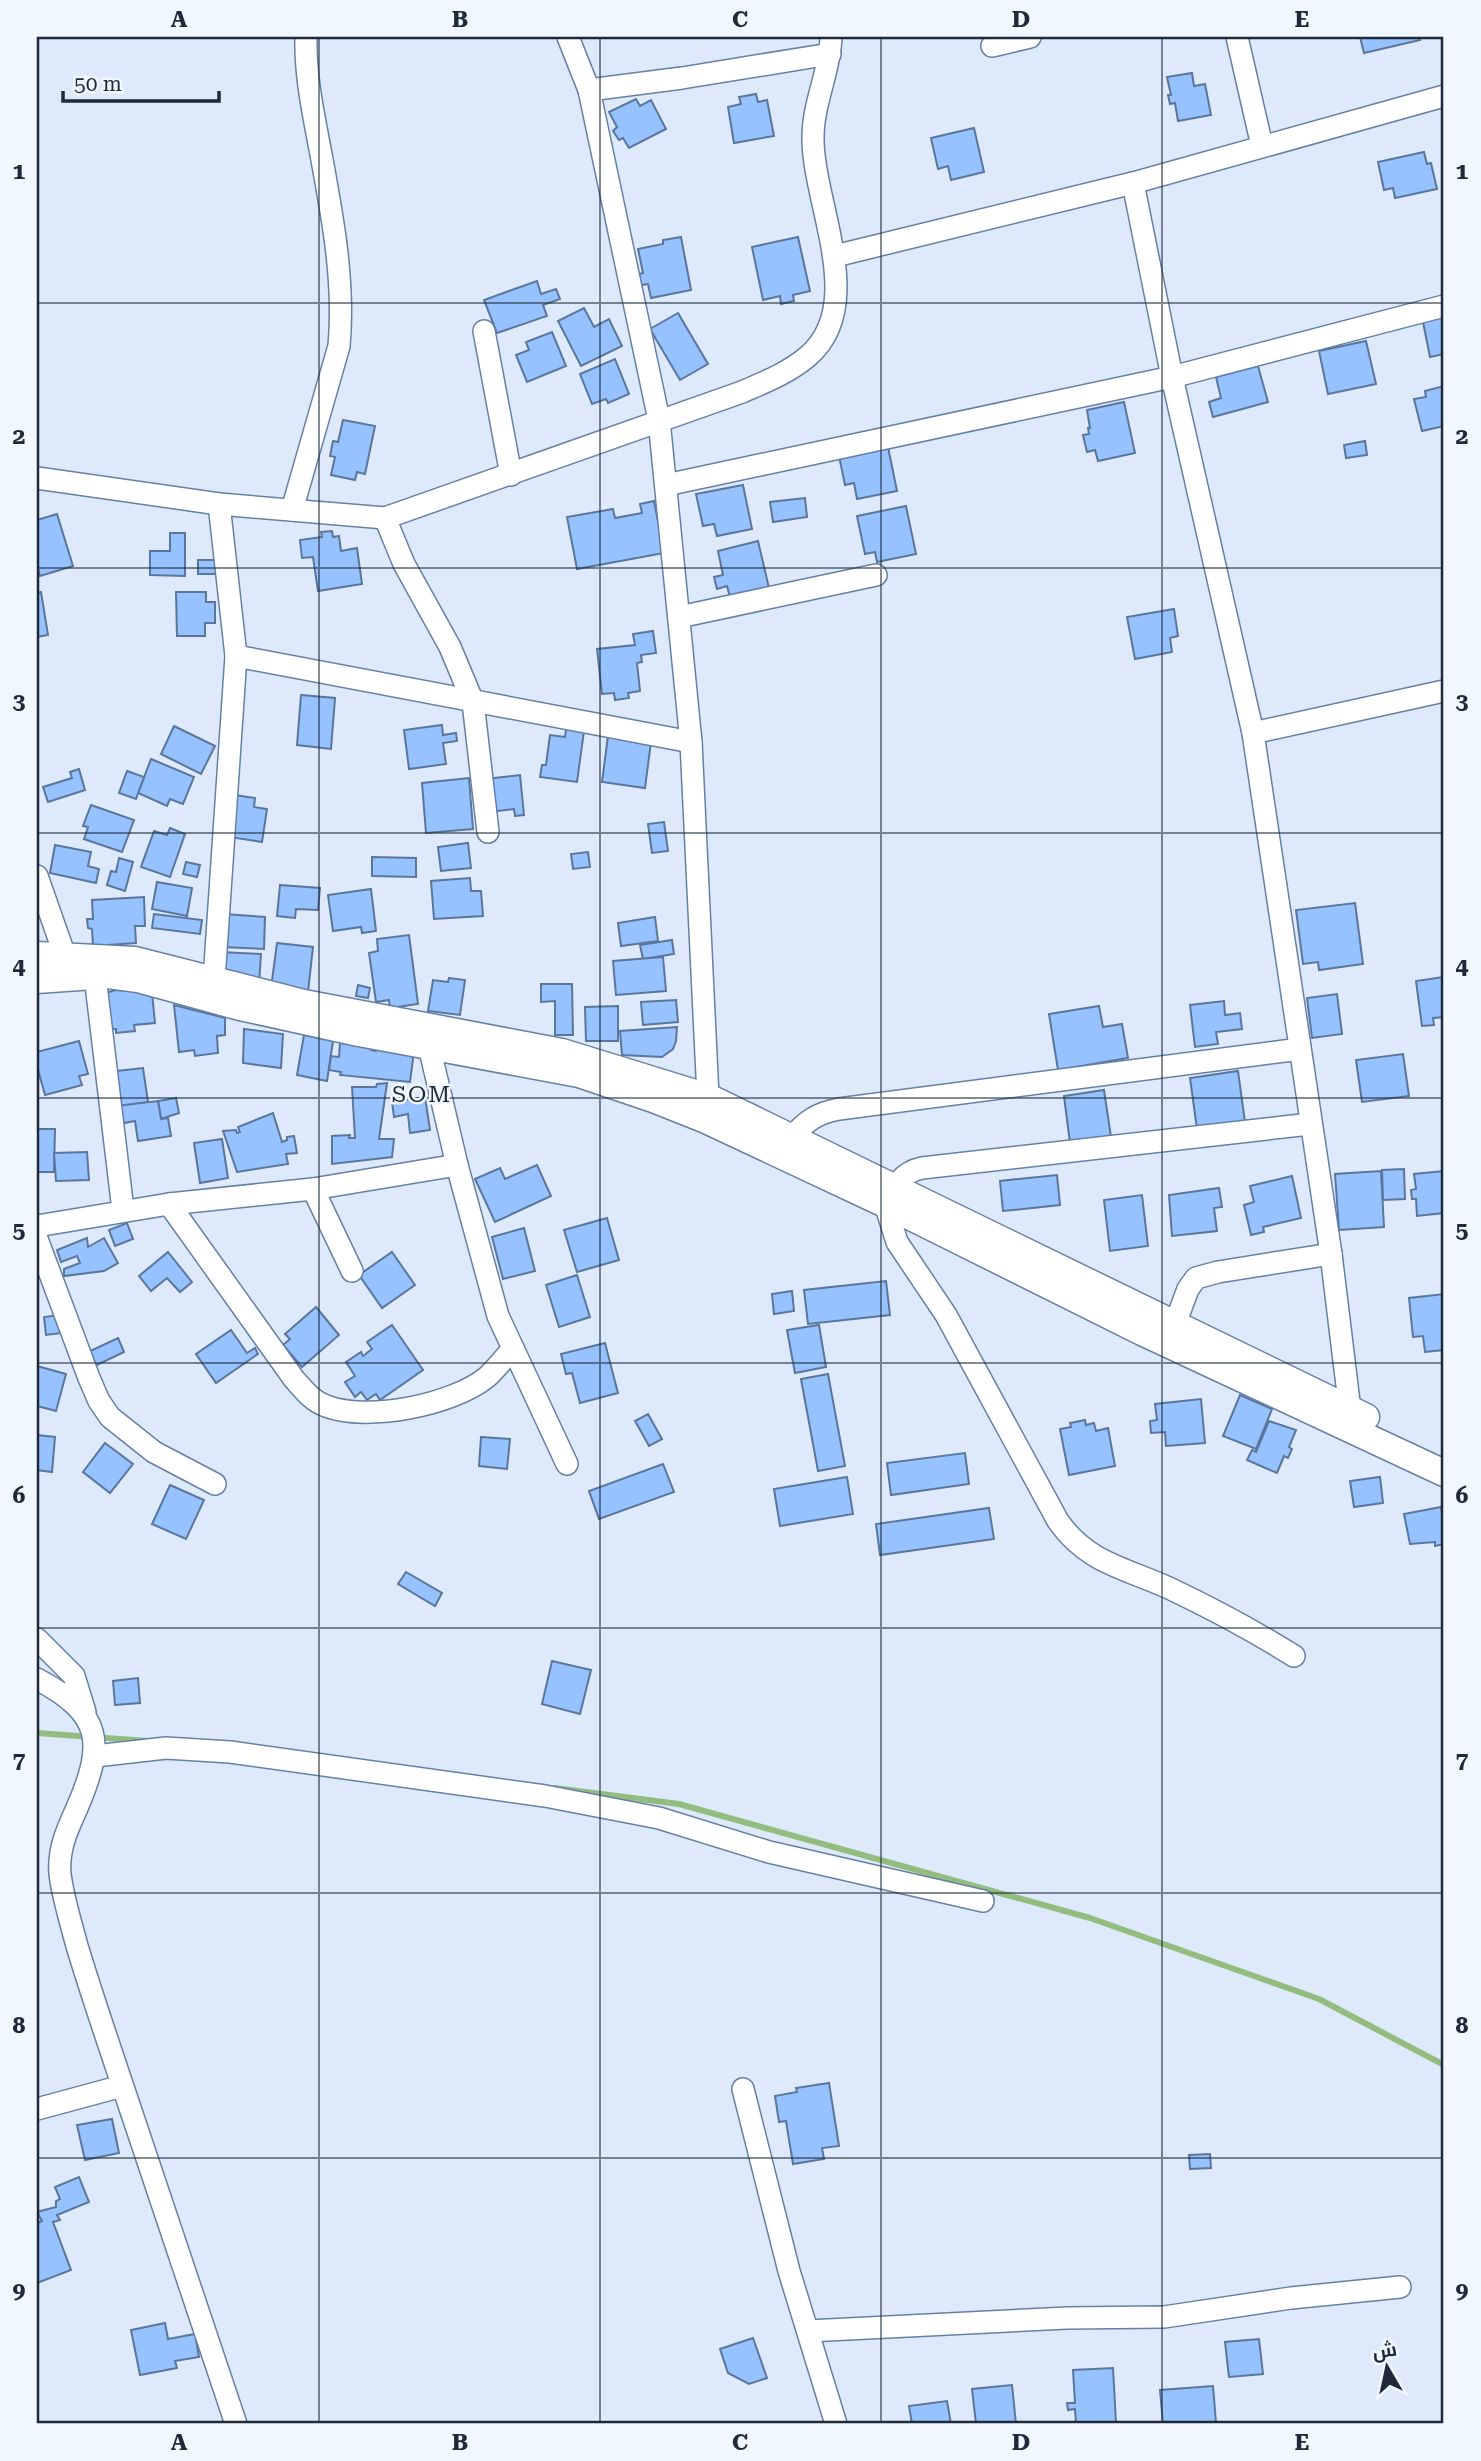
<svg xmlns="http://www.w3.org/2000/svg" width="1481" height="2461" viewBox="0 0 1481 2461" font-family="'Roboto Serif',Cairo,serif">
<rect width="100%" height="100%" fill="#deeafb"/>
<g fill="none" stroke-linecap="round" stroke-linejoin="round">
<g stroke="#93bd7f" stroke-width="6">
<polyline points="37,1733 148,1741"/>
<polyline points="555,1788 679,1804 1090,1918 1319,1999 1444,2065"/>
</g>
</g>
<g fill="#96c2ff" stroke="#5b769b" stroke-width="2">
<polygon points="1360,37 1419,37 1420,40 1364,53"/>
<polygon points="1192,73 1194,86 1205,84 1211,115 1178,121 1175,103 1170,104 1168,95 1171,95 1167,77"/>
<polygon points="756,94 758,102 767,100 774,136 734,143 728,107 741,104 739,97"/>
<polygon points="636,99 640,106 651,100 666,129 629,148 623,138 619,140 613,131 617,127 609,112"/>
<polygon points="974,128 984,172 951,180 948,166 938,169 931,138"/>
<polygon points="1424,152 1427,164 1431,163 1437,189 1395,198 1393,188 1384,190 1378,162"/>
<polygon points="681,237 691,290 651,298 648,284 641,285 639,274 643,273 638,249 663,244 663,240"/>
<polygon points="798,237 810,291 793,295 794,301 781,304 780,296 763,300 752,247"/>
<polygon points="537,281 541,294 556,289 560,299 543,305 547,316 497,333 484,300"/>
<polygon points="584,308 594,327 609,319 622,346 581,366 558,321"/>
<polygon points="678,313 708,364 680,380 650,329"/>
<polygon points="1444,313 1444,354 1430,357 1422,317"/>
<polygon points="552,332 566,366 527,382 516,355 529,350 526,342"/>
<polygon points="1366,341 1376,384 1328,394 1319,351"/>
<polygon points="615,359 629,394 608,403 606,399 592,404 580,374"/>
<polygon points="1258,366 1268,402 1213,417 1209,402 1221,398 1216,377"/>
<polygon points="1444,386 1444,426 1422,431 1414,399 1426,397 1425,391"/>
<polygon points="1124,402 1135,453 1098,461 1095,450 1087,452 1083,435 1089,434 1088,428 1090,428 1087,410"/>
<polygon points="343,420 375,426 365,474 357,472 355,480 331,475 335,457 330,456 333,441 338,442"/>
<polygon points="1365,441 1367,455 1346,458 1344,445"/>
<polygon points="888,447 897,491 857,499 854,483 845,485 839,456"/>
<polygon points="743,485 752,529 717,536 714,524 703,526 696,494"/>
<polygon points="805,498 807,517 773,522 770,502"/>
<polygon points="654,501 664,553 577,569 567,517 613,509 615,518 642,513 640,504"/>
<polygon points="906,506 916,554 877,562 875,552 865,554 857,516"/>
<polygon points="57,514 73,566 40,576 37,565 37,520"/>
<polygon points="332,531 333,537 339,536 341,551 357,548 362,584 318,591 313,557 302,558 300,540 322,537 321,532"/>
<polygon points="170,533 185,533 185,576 150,575 150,551 170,551"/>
<polygon points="758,541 769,588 730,597 727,586 717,589 714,577 723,575 718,551"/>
<rect x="198" y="560" width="18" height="14"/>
<polygon points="41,592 48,635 37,637 37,593"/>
<polygon points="176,592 206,592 206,602 215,602 215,623 205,623 205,636 177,636"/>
<polygon points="1174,609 1178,636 1170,638 1172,652 1135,659 1127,617"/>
<polygon points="653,631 656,653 641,655 642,662 637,663 640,691 628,693 629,698 615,700 614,693 602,694 597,649 635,645 633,634"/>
<polygon points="301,695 335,698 331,749 297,745"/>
<polygon points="442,725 443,735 456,733 457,741 443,743 446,764 409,769 404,730"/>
<polygon points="174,726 215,746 201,774 161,754"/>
<polygon points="566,729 584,731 577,782 540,777 542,765 546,765 550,735 565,737"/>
<polygon points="608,736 651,742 645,788 602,782"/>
<polygon points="151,759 194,777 183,804 170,799 167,806 138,793"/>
<polygon points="79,769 85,790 48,802 43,787 72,778 70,772"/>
<polygon points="127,771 144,777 136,799 119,793"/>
<polygon points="520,775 524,815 515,816 514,809 490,812 486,779"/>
<polygon points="469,778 473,829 426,833 422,783"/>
<polygon points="235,795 255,798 254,807 267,809 262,842 229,837"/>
<polygon points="91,805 134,820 122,852 84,839 88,827 83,826"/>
<polygon points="664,822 668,851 652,853 648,824"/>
<polygon points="170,828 185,834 170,877 141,867 154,831 167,835"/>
<polygon points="468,843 471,868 441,871 438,847"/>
<polygon points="55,845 91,852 88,866 99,869 96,883 50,873"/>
<polygon points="588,852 590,867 573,869 571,854"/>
<polygon points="372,857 416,858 416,877 372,876"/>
<polygon points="119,858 133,862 125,891 107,885 111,871 116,872"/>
<polygon points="186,862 200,865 197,877 183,874"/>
<polygon points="470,878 471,891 481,891 483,916 434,919 431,881"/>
<polygon points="157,882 192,888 187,916 152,909"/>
<polygon points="280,885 320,888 318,910 296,909 295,918 277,916"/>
<polygon points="371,889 376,931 362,933 361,927 333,931 328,895"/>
<polygon points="144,897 145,926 135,926 136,943 93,946 92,929 88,928 87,919 93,919 92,900"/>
<polygon points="1355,903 1363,964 1319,970 1318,962 1303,964 1296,910"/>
<polygon points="154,914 202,920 200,934 152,928"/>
<polygon points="224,914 265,917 264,949 222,947"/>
<polygon points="655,917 658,941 621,946 618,923"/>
<polygon points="409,935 418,1004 390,1008 389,1000 376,1002 369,953 378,951 377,939"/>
<polygon points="672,940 674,954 643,959 640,945"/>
<polygon points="277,943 313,947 308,992 271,988"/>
<polygon points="220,952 261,954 259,984 218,976"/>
<polygon points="663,957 666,991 616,995 613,961"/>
<polygon points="1444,977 1444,1017 1433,1018 1434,1025 1422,1026 1416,981"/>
<polygon points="449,978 465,980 460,1015 428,1011 433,980 448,982"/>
<polygon points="541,984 572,984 573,1035 555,1035 555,1001 541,1002"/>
<polygon points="358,985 370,988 368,998 356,996"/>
<polygon points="115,990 152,993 155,1023 134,1025 135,1031 116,1033 116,1029 108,1029 106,993"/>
<polygon points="1337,994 1342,1034 1312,1038 1307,998"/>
<polygon points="676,1000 678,1022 643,1025 641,1002"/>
<polygon points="1224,1001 1225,1015 1240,1013 1242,1029 1216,1032 1218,1044 1195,1047 1190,1005"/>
<polygon points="174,1005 225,1018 225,1035 217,1036 218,1053 195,1056 194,1050 179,1052"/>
<polygon points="618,1006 618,1041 586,1041 585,1007"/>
<polygon points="1099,1006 1103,1027 1122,1024 1128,1058 1058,1070 1049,1014"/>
<polygon points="677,1027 676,1041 673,1049 662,1057 622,1055 620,1031"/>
<polygon points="244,1029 283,1034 281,1068 243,1063"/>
<polygon points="304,1035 333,1041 327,1081 297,1075"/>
<polygon points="79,1041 88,1074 79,1076 82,1085 45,1095 37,1066 37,1052"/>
<polygon points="340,1043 372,1047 371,1050 376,1051 377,1046 414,1051 410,1082 340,1075 341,1072 329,1070 331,1056 339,1057"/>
<polygon points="1403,1054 1409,1096 1362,1102 1356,1060"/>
<polygon points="143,1068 148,1102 113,1107 108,1072"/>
<polygon points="1238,1071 1245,1122 1197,1129 1190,1078"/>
<polygon points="387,1083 379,1139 394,1139 392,1157 332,1164 332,1136 350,1135 349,1138 355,1138 352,1087 376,1087 377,1084"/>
<polygon points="1104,1090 1111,1137 1070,1143 1064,1096"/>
<polygon points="425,1097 430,1130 410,1133 408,1114 394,1117 392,1102"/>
<polygon points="176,1098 179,1113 161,1119 158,1101"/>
<polygon points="158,1101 161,1119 168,1118 171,1136 138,1141 135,1121 119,1124 116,1106"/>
<polygon points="273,1113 282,1142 287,1140 287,1137 294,1136 297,1153 286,1154 288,1164 237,1172 223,1131 236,1130 237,1133 240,1132 238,1127"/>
<polygon points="37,1129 55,1129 54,1172 37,1172"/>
<polygon points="222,1139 228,1178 200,1183 194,1143"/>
<polygon points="87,1152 89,1180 56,1181 54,1153"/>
<polygon points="537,1165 551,1196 495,1222 475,1179 500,1168 505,1179"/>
<polygon points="1404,1169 1405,1199 1383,1200 1382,1170"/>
<polygon points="1381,1171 1384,1227 1339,1230 1335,1174"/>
<polygon points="1444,1171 1444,1213 1417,1216 1416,1199 1412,1199 1411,1190 1416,1189 1414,1174"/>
<polygon points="1057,1175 1060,1205 1003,1211 1000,1181"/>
<polygon points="1292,1176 1301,1218 1263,1227 1264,1232 1251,1235 1244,1205 1254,1202 1250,1186"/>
<polygon points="1219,1188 1222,1207 1214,1208 1217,1231 1172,1236 1169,1195"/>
<polygon points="1142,1195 1148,1246 1110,1251 1104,1200"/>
<polygon points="607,1218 619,1260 577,1272 564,1230"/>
<polygon points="127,1223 133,1239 115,1246 109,1230"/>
<polygon points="524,1228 535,1271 503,1279 492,1237"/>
<polygon points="87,1238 88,1247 104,1238 118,1263 104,1271 64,1276 64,1269 80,1263 77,1256 61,1262 57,1250"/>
<polygon points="168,1252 192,1282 180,1292 167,1278 151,1291 139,1276"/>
<polygon points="392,1252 415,1285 382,1308 359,1275"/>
<polygon points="577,1275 590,1317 559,1327 546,1285"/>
<polygon points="886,1281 890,1315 808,1324 804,1290"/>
<polygon points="792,1291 794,1311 774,1314 772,1294"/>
<polygon points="1444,1294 1444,1350 1425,1352 1423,1336 1413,1337 1409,1298"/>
<polygon points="316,1307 339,1335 302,1367 283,1345 290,1339 285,1334"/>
<polygon points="60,1315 62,1333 46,1335 44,1317"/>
<polygon points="392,1325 423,1370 380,1400 376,1394 367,1400 361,1392 355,1397 345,1382 355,1376 346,1362 361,1352 363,1356 372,1349 367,1342"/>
<polygon points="819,1325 826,1367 795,1373 787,1330"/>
<polygon points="231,1330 247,1353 255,1348 258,1354 216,1383 196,1354"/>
<polygon points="118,1338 124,1352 95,1366 88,1352"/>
<polygon points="605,1343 618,1393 580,1403 572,1373 566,1374 561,1354"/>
<polygon points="37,1366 66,1374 56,1411 37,1406"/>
<polygon points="828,1374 845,1466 818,1471 801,1379"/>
<polygon points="1240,1395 1272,1409 1256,1449 1223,1436"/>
<polygon points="1201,1399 1205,1443 1166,1446 1165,1432 1151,1433 1150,1421 1157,1420 1155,1404"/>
<polygon points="648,1414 662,1439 649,1446 635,1421"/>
<polygon points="1085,1420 1086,1425 1094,1423 1096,1431 1108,1428 1115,1466 1069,1475 1060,1429 1071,1427 1070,1423"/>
<polygon points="1269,1421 1296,1430 1289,1447 1292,1449 1288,1458 1284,1456 1277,1473 1247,1460 1252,1450 1256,1452"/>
<polygon points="37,1435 55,1437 52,1472 37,1470"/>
<polygon points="481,1437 510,1439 507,1469 479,1466"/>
<polygon points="105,1443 133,1464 110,1493 83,1472"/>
<polygon points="965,1453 969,1484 891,1495 887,1463"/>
<polygon points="663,1464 674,1492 599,1519 589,1491"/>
<polygon points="847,1477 853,1514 780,1526 774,1489"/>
<polygon points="1380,1477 1383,1503 1354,1507 1350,1481"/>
<polygon points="170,1485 204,1500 186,1539 152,1524"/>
<polygon points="1441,1507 1444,1524 1444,1544 1435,1546 1435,1542 1410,1544 1404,1514"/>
<polygon points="989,1508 994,1539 880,1555 876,1524"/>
<polygon points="406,1572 442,1593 435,1606 398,1584"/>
<polygon points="552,1661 591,1670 580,1714 542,1704"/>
<polygon points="138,1678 140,1703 115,1705 113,1681"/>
<polygon points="829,2083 839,2146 822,2148 824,2159 793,2164 786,2121 779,2122 775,2096 797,2092 796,2088"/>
<polygon points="112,2119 119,2153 85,2160 77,2125"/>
<polygon points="1210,2154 1211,2168 1190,2169 1189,2155"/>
<polygon points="79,2177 89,2202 57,2215 60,2220 53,2222 71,2270 37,2283 37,2223 42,2221 37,2212 56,2207 56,2201 60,2199 55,2187"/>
<polygon points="165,2323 168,2339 195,2334 199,2357 175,2361 177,2368 140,2375 131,2330"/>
<polygon points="753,2338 767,2378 749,2384 728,2373 720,2349"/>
<polygon points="1259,2339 1263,2374 1229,2377 1225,2342"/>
<polygon points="1113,2368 1116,2423 1076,2424 1075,2409 1068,2410 1067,2403 1075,2403 1073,2370"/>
<polygon points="1012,2385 1016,2424 976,2424 972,2389"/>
<polygon points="1213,2386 1216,2423 1163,2424 1160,2390"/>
<polygon points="947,2401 951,2424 912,2424 909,2406"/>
</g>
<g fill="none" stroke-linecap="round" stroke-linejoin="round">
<defs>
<g id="minor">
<polyline points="568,37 589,90 659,420 691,742 708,1097 707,1109"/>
<polyline points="1237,37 1262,146"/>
<polyline points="992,46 1030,37"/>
<polyline points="589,90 682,78 830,54"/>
<polyline points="1133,183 1172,377 1253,733 1331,1254 1350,1410"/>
<polyline points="835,256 1133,183 1444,96"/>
<polyline points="484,331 511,475"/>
<path d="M37,478L219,504L385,518L742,392C765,382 788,373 807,357C869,306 812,202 813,137C813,103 830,71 831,37"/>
<polyline points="666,485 1172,377 1444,306"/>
<path d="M292,510L339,346C345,280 332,214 320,149C313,112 305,75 306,37"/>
<polyline points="385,518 404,564 450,647 473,702 488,832"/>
<polyline points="679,617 876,575"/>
<polyline points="236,656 691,742"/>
<polyline points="1253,733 1444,691"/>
<polyline points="37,876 65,956"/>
<polyline points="95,976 123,1210"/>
<polyline points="214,980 236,656 219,504"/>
<polyline points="429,1046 457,1165 498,1316 567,1464"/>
<path d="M791,1138C806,1121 817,1113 839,1109L1300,1049"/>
<polyline points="313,1189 352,1271"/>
<path d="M169,1204L294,1379C304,1390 312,1401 326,1406C367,1422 453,1405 487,1377C496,1369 504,1358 513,1349"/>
<polyline points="37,1226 169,1204 313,1189 457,1165"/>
<polyline points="37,1239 89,1378 99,1401 110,1417 154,1452 215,1484"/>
<polyline points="1175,1324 1188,1289 1196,1278 1218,1272 1331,1254"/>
<polyline points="37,1639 74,1676 85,1712"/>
<path d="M1294,1656C1254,1631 1213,1609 1171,1589C1126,1568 1088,1564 1058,1521L946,1315L897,1242L885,1204C894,1187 902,1172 922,1168L1310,1124"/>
<path d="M37,1679C103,1714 105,1743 77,1808C67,1830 58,1849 60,1874C63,1898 71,1923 77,1946C90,1989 104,2030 118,2072C157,2190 197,2307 236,2424"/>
<polyline points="95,1756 166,1748 230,1752 545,1796 659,1818 769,1852 983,1901"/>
<polyline points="743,2089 789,2271 836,2424"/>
<polyline points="37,2109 122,2086"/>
<polyline points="808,2331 1067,2318 1164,2317 1291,2298 1400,2287"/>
</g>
<g id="major">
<polyline points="37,955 135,960 304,1003 562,1052 708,1097 1366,1417"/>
<polyline points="37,980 108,975 138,979 240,1007 359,1033 579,1074 653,1099 706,1120 885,1204 1142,1332 1444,1473"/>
</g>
</defs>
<use href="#minor" stroke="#6580a6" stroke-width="24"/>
<use href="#major" stroke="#6580a6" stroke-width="29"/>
<use href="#minor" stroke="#fff" stroke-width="21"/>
<use href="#major" stroke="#fff" stroke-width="26"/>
</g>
<path fill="none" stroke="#1e2a39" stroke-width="2" stroke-opacity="0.55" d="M319,37V2424M600,37V2424M881,37V2424M1162,37V2424M37,303H1444M37,568H1444M37,833H1444M37,1098H1444M37,1363H1444M37,1628H1444M37,1893H1444M37,2158H1444"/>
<g text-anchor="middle" stroke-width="5" stroke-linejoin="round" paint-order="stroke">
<g font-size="23" letter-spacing="2" fill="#1e2a39" stroke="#f0f7ff">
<text x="422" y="1102">SOM</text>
</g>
</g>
<rect width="1481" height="2461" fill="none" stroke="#f0f7ff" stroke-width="77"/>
<g transform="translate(1387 2367) rotate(351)" stroke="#f0f7ff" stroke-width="5" paint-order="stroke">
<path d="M0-5L12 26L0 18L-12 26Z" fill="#1e2a39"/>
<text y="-10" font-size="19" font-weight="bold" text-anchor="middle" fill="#1e2a39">ش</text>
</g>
<path d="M63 91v10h156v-10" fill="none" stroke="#1e2a39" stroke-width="3.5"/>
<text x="74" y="91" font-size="21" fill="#1e2a39" stroke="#f0f7ff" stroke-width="5" paint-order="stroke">50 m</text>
<rect x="38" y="38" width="1404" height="2384" fill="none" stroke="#1e2a39" stroke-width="2.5"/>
<g font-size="23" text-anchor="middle" font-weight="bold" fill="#1e2a39">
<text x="179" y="27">A</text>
<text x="460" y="27">B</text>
<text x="740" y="27">C</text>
<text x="1021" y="27">D</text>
<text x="1302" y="27">E</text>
<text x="19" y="179">1</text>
<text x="1462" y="179">1</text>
<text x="19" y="444">2</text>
<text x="1462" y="444">2</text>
<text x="19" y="709">3</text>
<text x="1462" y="709">3</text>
<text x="19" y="974">4</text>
<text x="1462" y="974">4</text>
<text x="19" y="1238">5</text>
<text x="1462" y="1238">5</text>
<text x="19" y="1503">6</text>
<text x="1462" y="1503">6</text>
<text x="19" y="1768">7</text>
<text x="1462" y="1768">7</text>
<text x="19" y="2033">8</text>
<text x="1462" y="2033">8</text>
<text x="19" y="2298">9</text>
<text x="1462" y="2298">9</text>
<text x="179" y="2450">A</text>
<text x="460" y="2450">B</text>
<text x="740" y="2450">C</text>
<text x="1021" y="2450">D</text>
<text x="1302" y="2450">E</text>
</g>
</svg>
